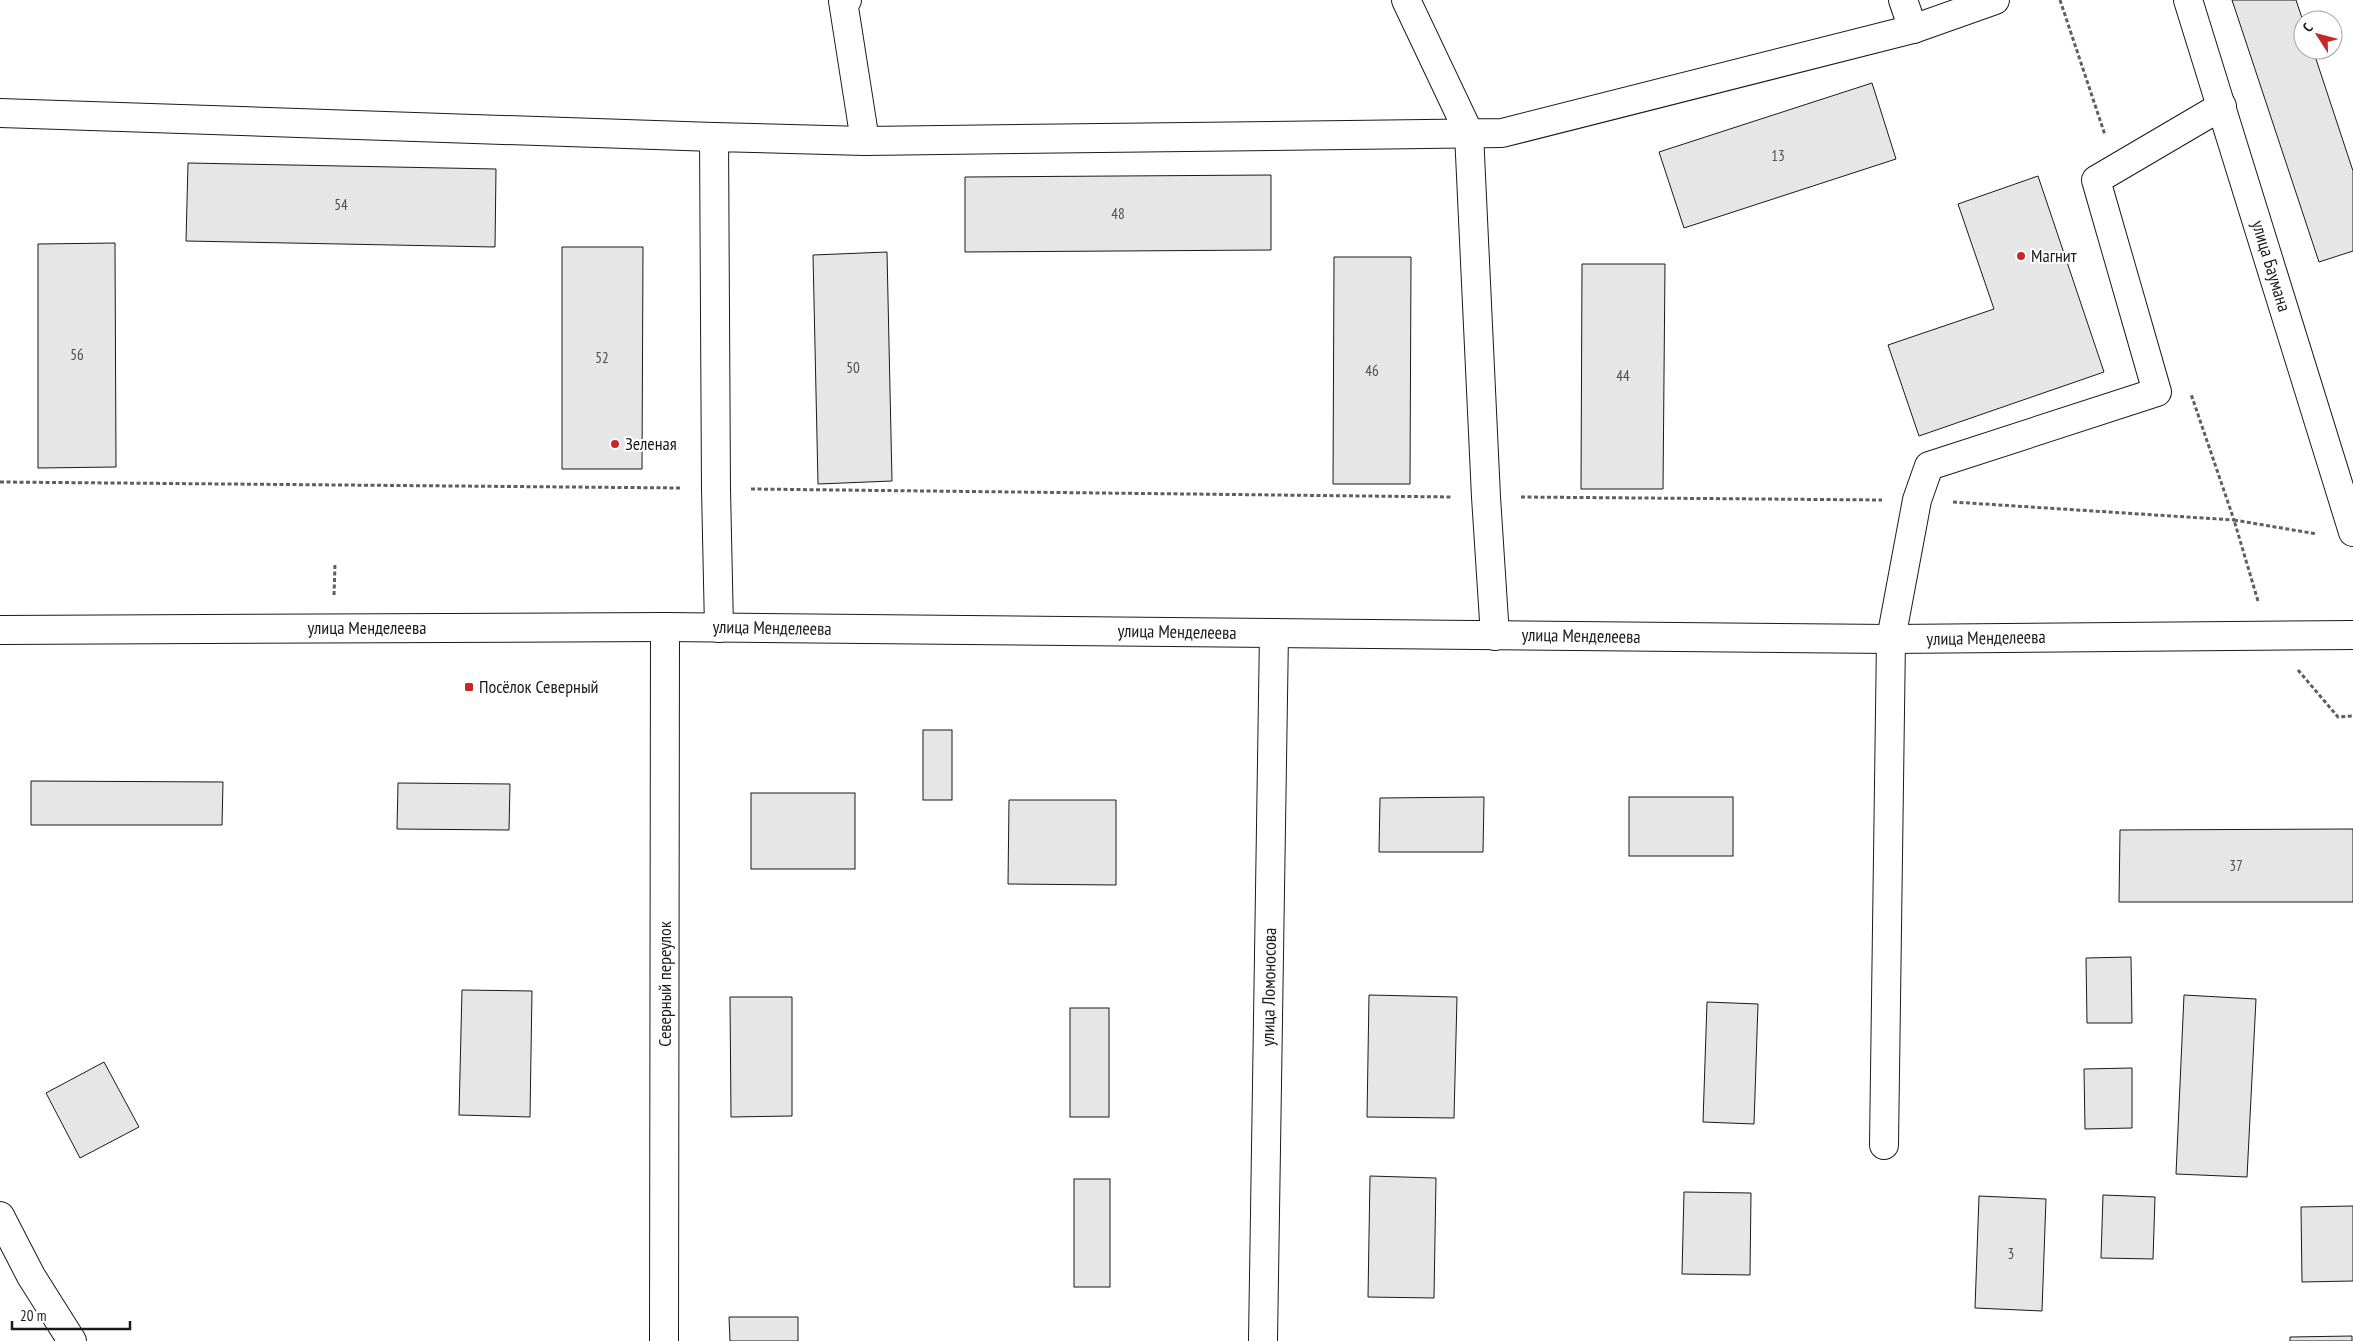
<svg xmlns="http://www.w3.org/2000/svg" width="2353" height="1341" viewBox="0 0 2353 1341" font-family="'PT Sans Narrow',sans-serif">
<rect width="100%" height="100%" fill="#fff"/>
<g fill="#e6e6e6" stroke="#1a1a1a">
<polygon points="2232,0 2296,0 2303,21 2303,50 2313,50 2353,171 2353,251 2319,262"/>
<polygon points="1872,83 1896,159 1684,228 1659,152"/>
<polygon points="188,163 496,169 495,247 186,241"/>
<polygon points="1271,175 1271,250 965,252 965,177"/>
<polygon points="2038,176 2104,372 1919,436 1888,345 1994,309 1958,204"/>
<polygon points="115,243 116,467 38,468 38,244"/>
<polygon points="562,247 643,247 642,469 562,469"/>
<polygon points="887,252 892,481 818,484 813,255"/>
<polygon points="1334,257 1411,257 1410,484 1333,484"/>
<polygon points="1582,264 1665,264 1663,489 1581,489"/>
<rect x="923" y="730" width="29" height="70"/>
<polygon points="31,781 223,782 222,825 31,825"/>
<polygon points="398,783 510,784 509,830 397,829"/>
<rect x="751" y="793" width="104" height="76"/>
<polygon points="1484,797 1483,852 1379,852 1380,798"/>
<rect x="1629" y="797" width="104" height="59"/>
<polygon points="1009,800 1116,800 1116,885 1008,884"/>
<polygon points="2353,829 2353,902 2119,902 2120,830"/>
<polygon points="2131,957 2132,1023 2087,1023 2086,958"/>
<polygon points="462,990 532,991 530,1117 459,1115"/>
<polygon points="1369,995 1457,997 1454,1118 1367,1117"/>
<polygon points="2184,995 2256,999 2247,1177 2176,1174"/>
<polygon points="730,997 792,997 792,1116 731,1117"/>
<polygon points="1707,1002 1758,1004 1754,1124 1703,1122"/>
<rect x="1070" y="1008" width="39" height="109"/>
<polygon points="104,1062 139,1127 80,1158 46,1093"/>
<polygon points="2132,1068 2132,1128 2085,1129 2084,1069"/>
<polygon points="1370,1176 1436,1178 1434,1298 1368,1297"/>
<rect x="1074" y="1179" width="36" height="108"/>
<polygon points="1684,1192 1751,1193 1750,1275 1682,1274"/>
<polygon points="2103,1195 2155,1197 2153,1259 2101,1258"/>
<polygon points="1979,1196 2046,1199 2042,1311 1975,1308"/>
<polygon points="2353,1206 2353,1281 2302,1282 2301,1207"/>
<polygon points="729,1317 798,1317 798,1341 730,1341"/>
<polygon points="2352,1336 2352,1341 2290,1341 2290,1337"/>
</g>
<g fill="none" stroke-linecap="round" stroke-linejoin="round">
<defs>
<g id="minor">
<polyline points="847,0 843,1 865,141"/>
<polyline points="1406,0 1469,133 1486,497 1495,636"/>
<polyline points="1903,0 1913,29"/>
<polyline points="2188,0 2353,532"/>
<polyline points="0,113 714,137"/>
<polyline points="719,628 716,489 714,137 865,141 1502,133 1913,29 1995,0"/>
<polyline points="1884,1145 1891,639 1917,500 1929,466 2157,392 2096,180 2222,106"/>
<polyline points="0,1216 31,1276 72,1341"/>
<polyline points="664,1341 665,627"/>
<polyline points="1263,1341 1274,633"/>
</g>
<polyline id="major" points="0,630 665,627 1891,639 2353,635"/>
</defs>
<use href="#minor" stroke="#1a1a1a" stroke-width="30"/>
<use href="#major" stroke="#1a1a1a" stroke-width="30"/>
<g stroke="#5f5f5f" stroke-width="3" stroke-dasharray="4 2.5" stroke-linecap="butt">
<polyline points="2060,0 2105,135"/>
<polyline points="0,482 682,488"/>
<polyline points="751,489 1452,497"/>
<polyline points="1521,497 1882,500"/>
<polyline points="1953,502 2234,520 2191,394"/>
<polyline points="334,595 335,564"/>
<polyline points="2258,601 2234,520 2317,534"/>
<polyline points="2298,670 2338,717 2353,716"/>
</g>
<use href="#minor" stroke="#fff" stroke-width="28"/>
<use href="#major" stroke="#fff" stroke-width="28"/>
</g>
<g fill="#c62828" stroke="#fff" stroke-width="2">
<circle cx="2021" cy="256" r="5"/>
<circle cx="615" cy="444" r="5"/>
<rect x="464" y="682" width="10" height="10" rx="2.5"/>
</g>
<g text-anchor="middle" stroke-width="4" stroke-linejoin="round" paint-order="stroke">
<g font-size="15" fill="#4d4d4d">
<text x="1778" y="161">13</text>
<text x="341" y="210">54</text>
<text x="1118" y="219">48</text>
<text x="77" y="360">56</text>
<text x="602" y="363">52</text>
<text x="853" y="373">50</text>
<text x="1372" y="376">46</text>
<text x="1623" y="381">44</text>
<text x="2236" y="871">37</text>
<text x="2011" y="1259">3</text>
</g>
<g font-size="18" fill="#1a1a1a" stroke="#fff" text-anchor="start">
<text x="2031" y="262">Магнит</text>
<text x="625" y="450">Зеленая</text>
<text x="479" y="693">Посёлок Северный</text>
</g>
<g font-size="18" fill="#1a1a1a" stroke="#fff">
<text transform="translate(2271 266) rotate(73)" y="6">улица Баумана</text>
<text x="367" y="634">улица Менделеева</text>
<text transform="translate(772 628) rotate(1)" y="6">улица Менделеева</text>
<text transform="translate(1177 632) rotate(1)" y="6">улица Менделеева</text>
<text transform="translate(1581 636) rotate(1)" y="6">улица Менделеева</text>
<text transform="translate(1986 638) rotate(-1)" y="6">улица Менделеева</text>
<text transform="translate(665 984) rotate(-90)" y="6">Северный переулок</text>
<text transform="translate(1269 987) rotate(-89)" y="6">улица Ломоносова</text>
</g>
</g>
<g transform="translate(2318 35) rotate(306)"><circle r="24" fill="#ffffff" stroke="#a3a3a3"/>
<path d="M0-4L9 19L0 12L-9 19Z" fill="#c62828"/>
<text y="-8" font-size="14" font-weight="bold" text-anchor="middle" fill="#1a1a1a">С</text>
</g>
<path d="M12 1321v8h118v-8" fill="none" stroke="#1a1a1a" stroke-width="2.5"/>
<text x="20" y="1321" font-size="15" fill="#1a1a1a" stroke="#ffffff" stroke-width="4" paint-order="stroke">20 m</text>
</svg>
